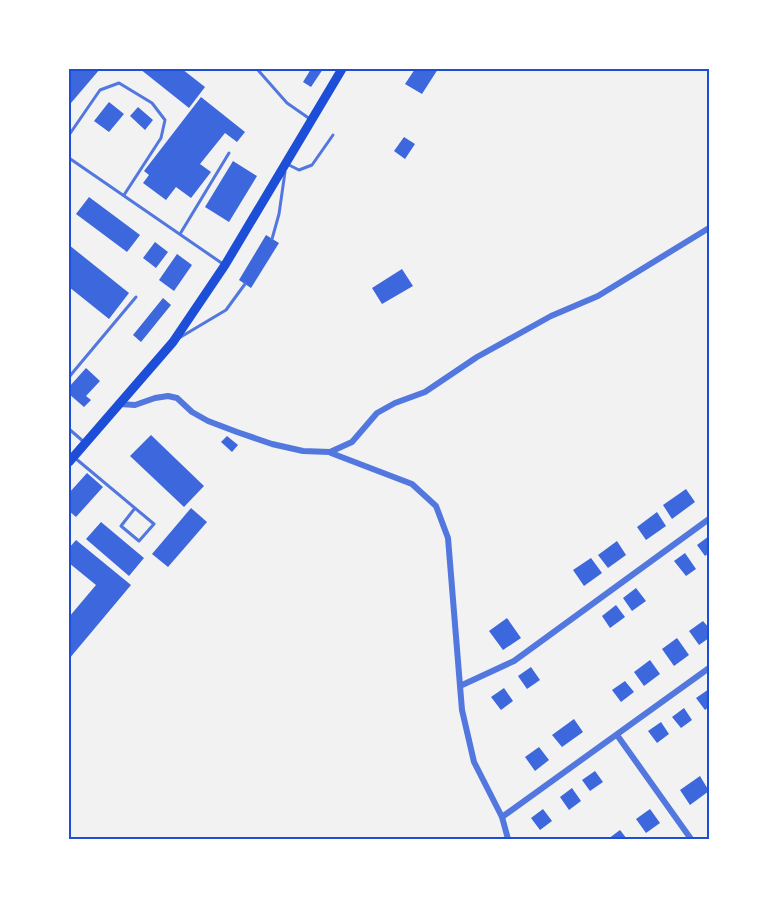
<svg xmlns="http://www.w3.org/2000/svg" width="778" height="908" viewBox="0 0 778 908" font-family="'PT Sans Narrow',sans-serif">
<rect width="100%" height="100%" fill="#f2f2f2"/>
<g fill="#3d67dc">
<polygon points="69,69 100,69 71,103 69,102"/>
<polygon points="140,69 182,69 205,87 189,108"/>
<polygon points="311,69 323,69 311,87 303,82"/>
<polygon points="415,69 438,69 422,94 405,84"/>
<polygon points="201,97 245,132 237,142 225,133 200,164 211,172 191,198 176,187 166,200 143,183 149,175 144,171"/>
<polygon points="109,102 124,114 109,132 94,121"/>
<polygon points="138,107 153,120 145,130 130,116"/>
<polygon points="404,137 415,144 405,159 394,151"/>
<polygon points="233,161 257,176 229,222 205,207"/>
<polygon points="89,197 140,235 127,252 76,214"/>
<polygon points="266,235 279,243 251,288 239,280"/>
<polygon points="155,242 168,252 156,268 143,258"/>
<polygon points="69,245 129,293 109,319 69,287"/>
<polygon points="177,254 192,265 174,291 159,280"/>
<polygon points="402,269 413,286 382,304 372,288"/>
<polygon points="163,298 171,305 141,342 133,335"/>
<polygon points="86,368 100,381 86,396 91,400 84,407 69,394 69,387"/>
<polygon points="151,435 204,486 184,507 130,456"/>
<polygon points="227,436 238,445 232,452 221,442"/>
<polygon points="87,473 103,487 76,517 69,511 69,493"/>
<polygon points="686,489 695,502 672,519 663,505"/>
<polygon points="191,508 207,522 168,567 152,554"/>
<polygon points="657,512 666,526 646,540 637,527"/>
<polygon points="101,522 144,558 129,576 86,539"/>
<polygon points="709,536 709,553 705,556 697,545"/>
<polygon points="76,540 131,585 69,659 69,617 96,585 69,563 69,548"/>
<polygon points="617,541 626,555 608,568 598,555"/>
<polygon points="685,553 696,569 686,576 674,561"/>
<polygon points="591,558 602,573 584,586 573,570"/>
<polygon points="636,588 646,601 632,611 623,598"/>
<polygon points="616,605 625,617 610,628 602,616"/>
<polygon points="507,618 521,638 503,650 489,631"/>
<polygon points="703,621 709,628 709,638 699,645 689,631"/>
<polygon points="677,638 689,655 674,666 662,649"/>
<polygon points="650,660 660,674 644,686 634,672"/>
<polygon points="531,667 540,680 527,689 518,676"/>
<polygon points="625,681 634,692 621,702 612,690"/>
<polygon points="504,688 513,701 501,710 491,697"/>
<polygon points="709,689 709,707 705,710 696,698"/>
<polygon points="684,708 692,720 681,728 672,717"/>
<polygon points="574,719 583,732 562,747 552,735"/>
<polygon points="661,722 669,734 657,743 648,731"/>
<polygon points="539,747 549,760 535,771 525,757"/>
<polygon points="595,771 603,782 590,791 582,780"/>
<polygon points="700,776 709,791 690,805 680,790"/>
<polygon points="572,788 581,801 569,810 560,797"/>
<polygon points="543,809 552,821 540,830 531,818"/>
<polygon points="650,809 660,823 646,833 636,819"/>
<polygon points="620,830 627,839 608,839"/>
</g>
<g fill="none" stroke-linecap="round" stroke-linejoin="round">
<g stroke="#5277de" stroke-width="3">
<polyline points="257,69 287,103 310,119"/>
<polyline points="69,135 100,90 119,83 152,103 165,120 161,138 124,195"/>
<polyline points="69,158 223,264"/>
<polyline points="287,164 299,170 312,165 333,135"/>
<polyline points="180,234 229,153"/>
<polyline points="272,239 279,214 285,172"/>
<polyline points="179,338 226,310 245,284"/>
<polyline points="69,377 136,297"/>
<polyline points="69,429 84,442"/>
<polyline points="75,458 154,524 139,541 121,526 135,508"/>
</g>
<g stroke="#5277de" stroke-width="6">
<polyline points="120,404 135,405 155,398 168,396 177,398 192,412 208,421 237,432 272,444 303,451 330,452 352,442 377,413 395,403 425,392 477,357 551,316 598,296 709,228"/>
<polyline points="331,453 412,484 436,506 448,538 460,686"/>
<polyline points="617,735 691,839"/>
<polyline points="502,817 709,668"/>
<polyline points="508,839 502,817 474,762 462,710 460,686 514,661 709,519"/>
</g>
<polyline stroke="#1d4ed8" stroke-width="9" points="69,462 173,342 225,265 342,69"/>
</g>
<rect width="778" height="908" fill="none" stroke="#ffffff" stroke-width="141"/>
<rect x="70" y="70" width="638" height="768" fill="none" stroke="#1d4ed8" stroke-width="2"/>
</svg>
